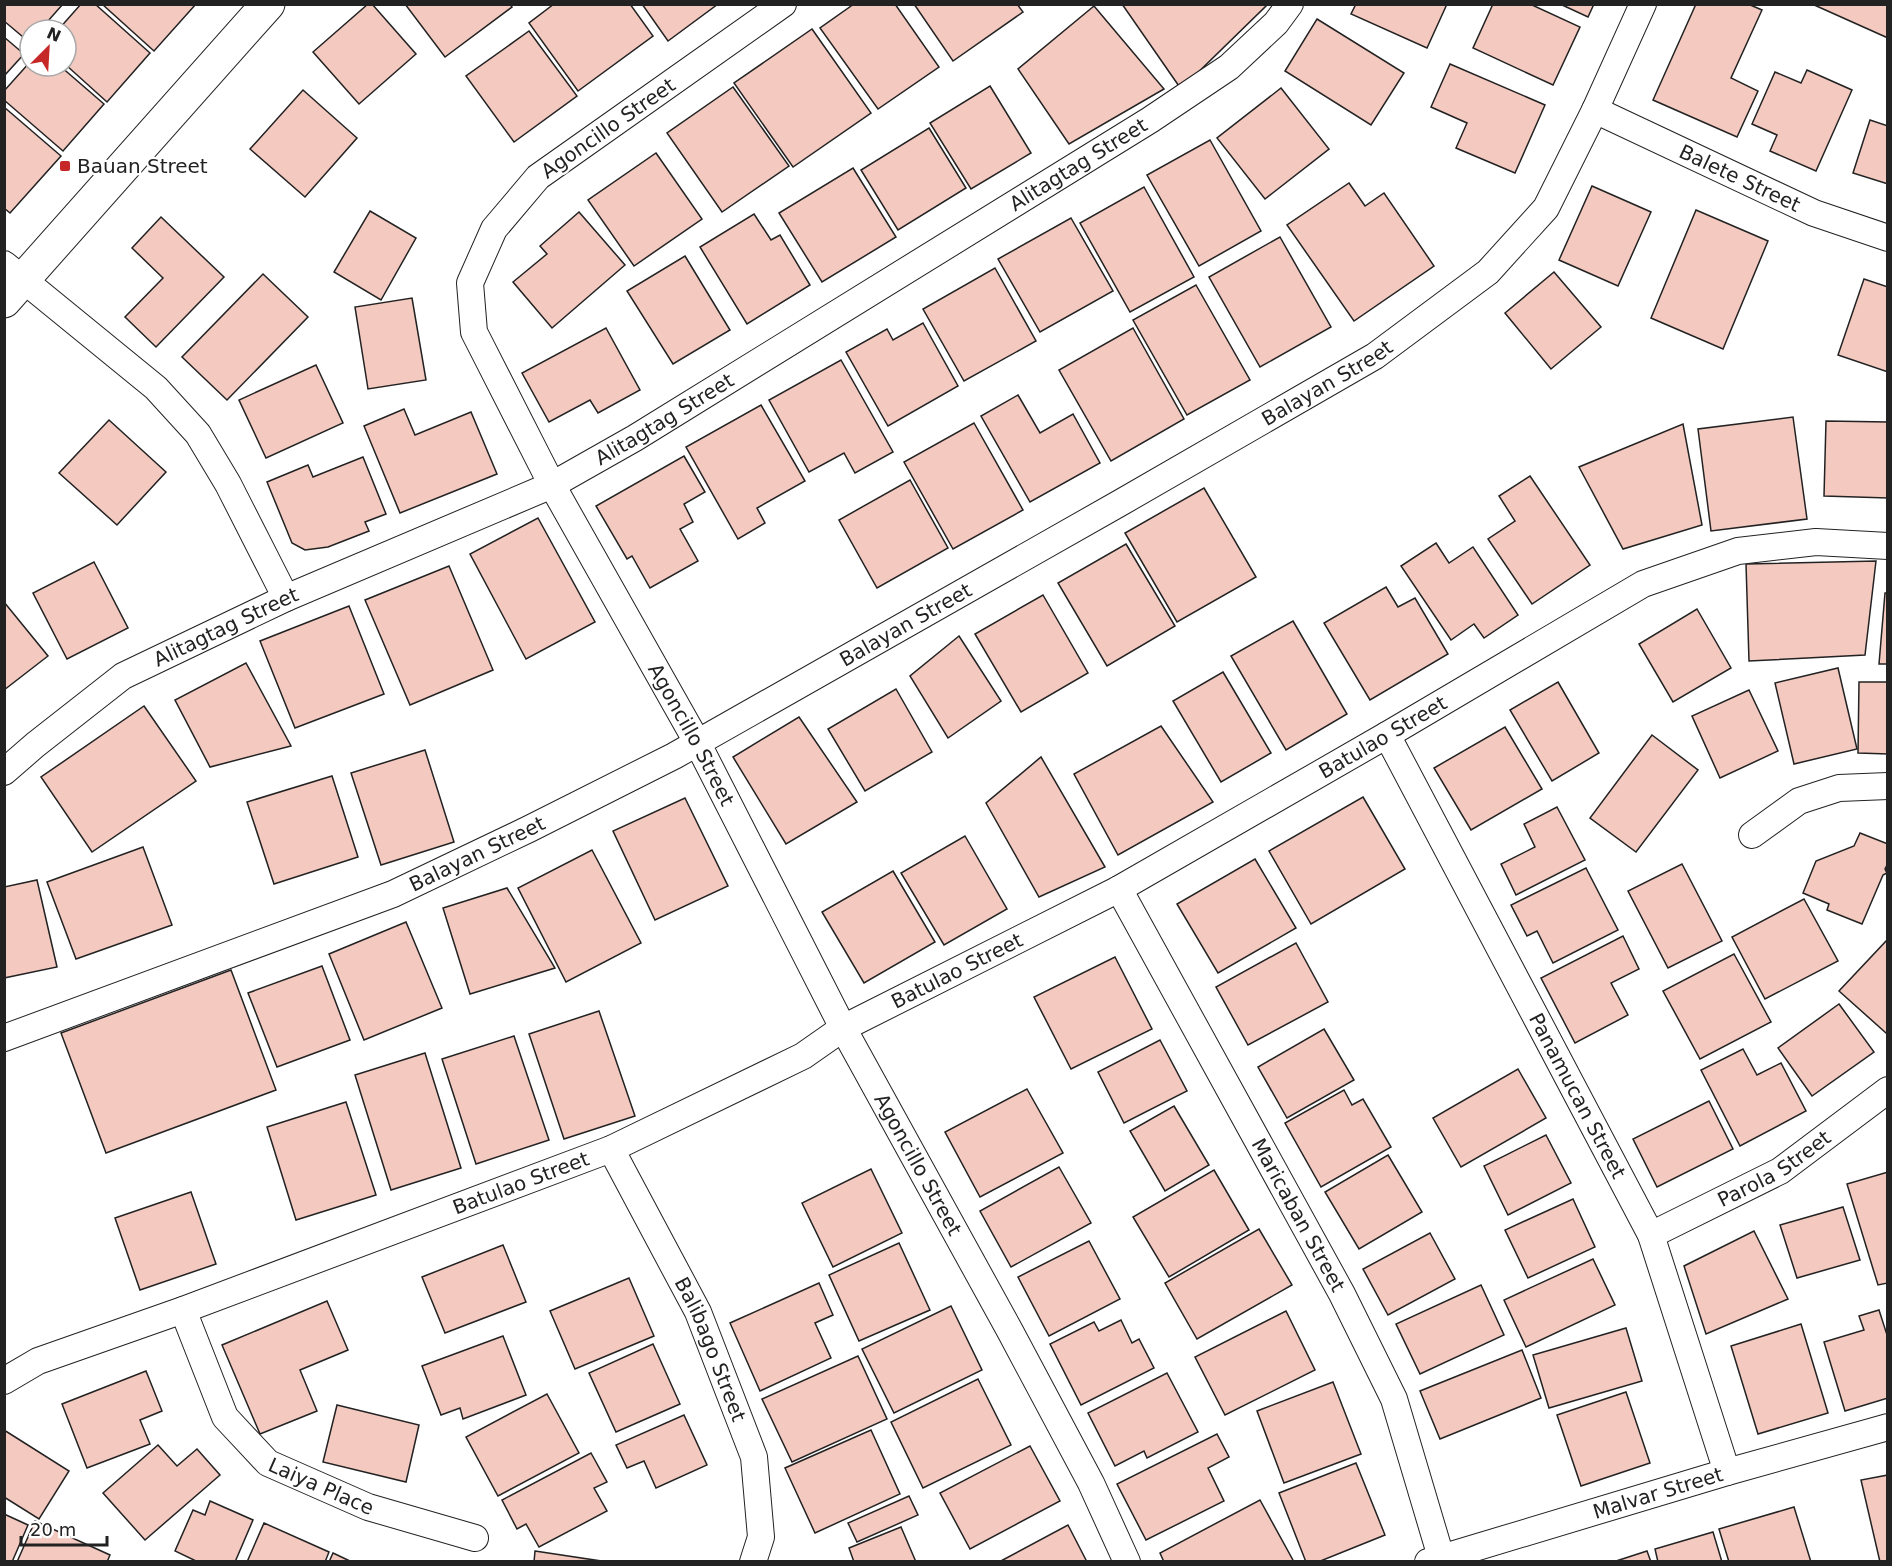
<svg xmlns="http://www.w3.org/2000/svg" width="1892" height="1566" viewBox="0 0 1892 1566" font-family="'DejaVu Sans',sans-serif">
<rect width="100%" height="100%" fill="#fff"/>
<g fill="#f3c9c0" stroke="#222" stroke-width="1.5">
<polygon points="4,4 63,4 40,30 30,30 29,42 4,21"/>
<polygon points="81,4 95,4 150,53 107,102 66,65 66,30 58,30"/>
<polygon points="102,4 196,4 154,51"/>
<polygon points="368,4 372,4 416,54 359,104 313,52"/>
<polygon points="405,4 510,4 512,7 445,57"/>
<polygon points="554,4 630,4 653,36 578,91 529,23"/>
<polygon points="642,4 718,4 668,41"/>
<polygon points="854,4 895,4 939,67 878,109 820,28"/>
<polygon points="914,4 1017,4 1023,12 953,61"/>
<polygon points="1122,4 1265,4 1266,6 1181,89"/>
<polygon points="1356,4 1447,4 1427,48 1351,14"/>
<polygon points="1493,4 1530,4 1580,27 1553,85 1473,48"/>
<polygon points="1560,4 1594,4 1588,17"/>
<polygon points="1696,4 1748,4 1762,10 1731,78 1758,91 1737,137 1653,100"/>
<polygon points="1812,4 1888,4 1888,38"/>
<polygon points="1094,6 1164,89 1069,144 1018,69"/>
<polygon points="1317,19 1404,73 1371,125 1285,71"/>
<polygon points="812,29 871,113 793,167 734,83"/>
<polygon points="529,31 577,96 514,142 466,76"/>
<polygon points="4,37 24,54 4,76"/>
<polygon points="30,62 30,66 60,66 104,104 63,151 4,100 4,91"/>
<polygon points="1450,64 1545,105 1515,173 1456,148 1467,123 1431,107"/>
<polygon points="1807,70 1852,90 1816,171 1770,151 1777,135 1752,124 1775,72 1801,83"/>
<polygon points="990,86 1031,153 971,189 930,123"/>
<polygon points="733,87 789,166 722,212 667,133"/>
<polygon points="1281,88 1329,149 1265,199 1217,138"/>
<polygon points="303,90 357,138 305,197 250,149"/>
<polygon points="4,107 61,156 10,213 4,208"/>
<polygon points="1870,120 1888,126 1888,184 1853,173"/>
<polygon points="929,128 966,188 898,230 861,170"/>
<polygon points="1210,140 1261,231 1199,266 1147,175"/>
<polygon points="656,153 702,219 634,266 588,200"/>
<polygon points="853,168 896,237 822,282 779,213"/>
<polygon points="1349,183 1365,206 1384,193 1434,266 1354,321 1287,225"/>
<polygon points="1592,186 1651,212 1618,286 1559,260"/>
<polygon points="1144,187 1194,277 1130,312 1080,223"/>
<polygon points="1696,210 1768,241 1723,349 1651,318"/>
<polygon points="370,211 416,238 381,300 334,272"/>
<polygon points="579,212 625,265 552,328 513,282 547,254 540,246"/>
<polygon points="754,214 771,240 780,235 810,285 747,324 700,247"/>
<polygon points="161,217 224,277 156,347 125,317 163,278 132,248"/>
<polygon points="1071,218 1113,291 1040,332 998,259"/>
<polygon points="1280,237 1331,327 1260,367 1209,277"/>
<polygon points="685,256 730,330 673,364 627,291"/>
<polygon points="995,268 1036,341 964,381 923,309"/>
<polygon points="1554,272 1601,327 1551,369 1505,313"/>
<polygon points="263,274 308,317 227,400 182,357"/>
<polygon points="1864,279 1888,287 1888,372 1838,355"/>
<polygon points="1196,285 1250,380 1187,415 1133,320"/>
<polygon points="412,298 426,380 368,389 355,307"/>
<polygon points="923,323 958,386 888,426 846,352 887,329 893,340"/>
<polygon points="606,328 640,390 598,413 590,400 549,422 522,373"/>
<polygon points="1133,328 1184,419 1111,461 1059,370"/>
<polygon points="841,360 893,452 855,473 844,453 809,472 769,400"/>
<polygon points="316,365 343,423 266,458 239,400"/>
<polygon points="1018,395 1040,433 1073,414 1100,463 1030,502 981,416"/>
<polygon points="761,405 805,481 757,508 765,523 738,539 686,447"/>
<polygon points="404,409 415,435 471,412 497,474 400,513 364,426"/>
<polygon points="1793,417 1807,519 1711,531 1698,429"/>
<polygon points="109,420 166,472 117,525 59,473"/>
<polygon points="1826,421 1888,422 1888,498 1824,496"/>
<polygon points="974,423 1023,510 953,549 904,462"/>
<polygon points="1683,424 1702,525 1623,549 1579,467"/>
<polygon points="684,456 705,492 684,504 693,522 680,529 698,561 650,588 632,556 627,559 596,506"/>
<polygon points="363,457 386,514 365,522 369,531 328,547 305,550 292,543 267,482 308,465 313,477"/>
<polygon points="1530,476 1590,565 1532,604 1488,539 1515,521 1499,496"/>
<polygon points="910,480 948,548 877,588 839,520"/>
<polygon points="1204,488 1256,577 1177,622 1125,533"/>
<polygon points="538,518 595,622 526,659 470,554"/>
<polygon points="1436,543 1449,563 1473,547 1518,615 1484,638 1474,624 1451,640 1401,566"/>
<polygon points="1126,544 1175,626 1107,666 1058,583"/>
<polygon points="1876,561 1865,655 1749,661 1746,564"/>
<polygon points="94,562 128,628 67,659 33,593"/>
<polygon points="449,566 493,670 410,705 365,600"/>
<polygon points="1386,587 1398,607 1415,598 1448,654 1370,700 1324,623"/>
<polygon points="1885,593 1888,593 1888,664 1879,664"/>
<polygon points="1043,595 1088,673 1021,712 975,634"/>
<polygon points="4,602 48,656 4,690"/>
<polygon points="349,606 384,694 295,728 260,641"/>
<polygon points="1697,609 1731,668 1673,702 1639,644"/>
<polygon points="1293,621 1347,714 1286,750 1231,656"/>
<polygon points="959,636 1001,701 948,738 910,676"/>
<polygon points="246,663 291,746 210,767 175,700"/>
<polygon points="1838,668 1857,749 1794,764 1775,683"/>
<polygon points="1223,672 1271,753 1221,782 1173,701"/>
<polygon points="1558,682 1599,753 1552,781 1510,710"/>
<polygon points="1859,682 1888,682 1888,754 1858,753"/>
<polygon points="896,689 932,752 865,791 828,729"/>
<polygon points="1749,690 1778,751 1720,778 1692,716"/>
<polygon points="144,706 196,781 92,852 41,777"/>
<polygon points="799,717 857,802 786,844 733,757"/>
<polygon points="1161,726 1213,802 1118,855 1074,774"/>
<polygon points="1505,727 1542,789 1471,830 1434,768"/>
<polygon points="1652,735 1698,770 1636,852 1590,818"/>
<polygon points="425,750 454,842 381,865 351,773"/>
<polygon points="1041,757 1105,867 1039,897 986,803"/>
<polygon points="332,776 358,857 274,884 247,802"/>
<polygon points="1363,797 1405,869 1311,924 1269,851"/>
<polygon points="685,798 728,886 655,920 613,831"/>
<polygon points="1557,807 1585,860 1516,895 1501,864 1535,847 1524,824"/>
<polygon points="1860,833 1888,844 1888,863 1885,869 1887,873 1883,875 1862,924 1827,910 1829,904 1803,893 1816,861 1854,846"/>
<polygon points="965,836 1007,909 944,945 901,873"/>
<polygon points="143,847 172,925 76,959 47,882"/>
<polygon points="592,850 641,943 566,982 518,888"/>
<polygon points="1255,859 1296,928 1218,973 1177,904"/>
<polygon points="1682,864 1722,941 1668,968 1628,891"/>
<polygon points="1586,868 1618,930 1553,963 1537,931 1527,936 1511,905"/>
<polygon points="893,871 935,942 864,983 822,912"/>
<polygon points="37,880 57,967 4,978 4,887"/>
<polygon points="507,888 555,968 470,994 443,908"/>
<polygon points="1804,899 1838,961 1765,999 1732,937"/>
<polygon points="406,922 442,1008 364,1040 329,954"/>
<polygon points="1623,936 1639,969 1611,983 1628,1015 1575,1043 1541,978"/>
<polygon points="1888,939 1888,1031 1886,1033 1839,991"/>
<polygon points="1296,943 1328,1002 1248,1045 1216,987"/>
<polygon points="1734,954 1771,1022 1700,1059 1663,991"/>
<polygon points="1115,957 1152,1029 1071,1069 1034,997"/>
<polygon points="322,966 350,1040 277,1067 248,993"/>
<polygon points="231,970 276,1090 106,1153 61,1033"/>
<polygon points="1839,1004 1874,1052 1812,1096 1778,1048"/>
<polygon points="599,1011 635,1116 564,1139 529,1034"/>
<polygon points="1324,1029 1354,1080 1287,1118 1258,1067"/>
<polygon points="514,1036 549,1140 476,1164 442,1059"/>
<polygon points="1160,1040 1187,1091 1124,1123 1098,1072"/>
<polygon points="1743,1049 1757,1075 1781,1063 1806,1111 1740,1146 1701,1070"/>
<polygon points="425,1053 461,1168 391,1190 355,1075"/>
<polygon points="1518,1069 1546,1118 1461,1167 1433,1118"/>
<polygon points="1027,1089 1063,1153 980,1197 945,1132"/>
<polygon points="1344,1090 1352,1105 1363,1099 1391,1147 1321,1187 1285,1123"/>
<polygon points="1709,1101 1733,1149 1657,1187 1633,1139"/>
<polygon points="346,1102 376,1195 296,1220 267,1127"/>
<polygon points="1174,1106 1209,1165 1165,1191 1130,1131"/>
<polygon points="1546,1135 1571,1183 1508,1215 1484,1166"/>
<polygon points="1388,1155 1422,1212 1359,1249 1325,1192"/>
<polygon points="1059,1167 1091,1223 1011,1267 980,1211"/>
<polygon points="871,1169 902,1233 833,1267 802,1203"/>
<polygon points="1214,1170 1249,1230 1169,1277 1133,1217"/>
<polygon points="1888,1172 1888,1283 1878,1285 1847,1184"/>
<polygon points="191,1192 216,1264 140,1290 115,1218"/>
<polygon points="1573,1199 1595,1247 1528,1278 1505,1230"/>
<polygon points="1843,1207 1860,1260 1797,1278 1780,1225"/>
<polygon points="1259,1229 1292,1285 1197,1339 1165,1283"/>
<polygon points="1754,1231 1788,1299 1706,1334 1684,1266"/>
<polygon points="1430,1233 1455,1279 1388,1315 1363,1269"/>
<polygon points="1089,1241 1120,1299 1049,1336 1018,1277"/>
<polygon points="899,1243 930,1310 859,1341 829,1275"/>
<polygon points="503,1245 526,1302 445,1333 422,1277"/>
<polygon points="1593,1259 1615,1305 1526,1347 1504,1300"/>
<polygon points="629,1278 654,1336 575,1369 550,1311"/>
<polygon points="819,1283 833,1315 815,1323 831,1358 760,1391 730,1323"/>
<polygon points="1481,1285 1504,1335 1420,1374 1396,1324"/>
<polygon points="327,1301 348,1350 300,1370 317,1411 260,1434 222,1345"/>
<polygon points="951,1306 982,1370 894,1413 862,1349"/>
<polygon points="1879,1310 1888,1338 1888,1398 1845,1411 1824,1342 1864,1330 1859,1316"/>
<polygon points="1286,1311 1315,1370 1225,1415 1195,1357"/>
<polygon points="1121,1320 1132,1343 1139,1339 1154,1368 1081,1405 1050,1344 1094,1322 1099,1331"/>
<polygon points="1801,1324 1828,1413 1758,1434 1731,1346"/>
<polygon points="1626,1328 1642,1381 1549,1408 1533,1355"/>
<polygon points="503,1336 526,1395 463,1419 460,1408 441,1415 422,1366"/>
<polygon points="653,1344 680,1404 616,1432 589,1373"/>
<polygon points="1522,1350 1541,1398 1440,1439 1420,1391"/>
<polygon points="858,1356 887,1419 792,1462 762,1399"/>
<polygon points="146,1371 162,1411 140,1420 150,1444 87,1468 62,1404"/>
<polygon points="1167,1373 1198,1432 1147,1458 1144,1451 1115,1466 1088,1413"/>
<polygon points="978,1379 1011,1445 923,1488 891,1422"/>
<polygon points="1333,1382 1361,1454 1284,1483 1257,1411"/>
<polygon points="1626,1392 1650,1463 1581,1486 1557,1415"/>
<polygon points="547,1394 579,1453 498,1496 466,1437"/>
<polygon points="337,1405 419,1425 406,1482 323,1462"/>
<polygon points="684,1415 707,1465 656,1488 644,1461 627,1468 616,1445"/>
<polygon points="4,1430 69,1471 39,1519 4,1497"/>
<polygon points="871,1430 900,1494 815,1533 785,1468"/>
<polygon points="1217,1434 1229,1457 1208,1468 1224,1501 1146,1540 1117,1484"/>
<polygon points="158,1445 177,1466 197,1449 220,1475 145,1540 103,1493"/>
<polygon points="1030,1446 1060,1501 970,1549 940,1493"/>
<polygon points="591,1453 607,1482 594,1488 607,1511 539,1547 526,1524 517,1529 502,1500"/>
<polygon points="1356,1463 1385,1535 1318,1562 1306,1562 1279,1493"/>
<polygon points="1888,1475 1888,1562 1880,1562 1861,1480"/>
<polygon points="909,1496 918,1515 857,1542 848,1523"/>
<polygon points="1260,1500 1294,1562 1164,1562 1160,1553"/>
<polygon points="210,1501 253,1520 235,1562 198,1562 175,1551 193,1510 205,1515"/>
<polygon points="1794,1507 1811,1562 1729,1562 1719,1529"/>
<polygon points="4,1514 28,1525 12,1562 4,1562"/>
<polygon points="35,1521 110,1555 107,1562 17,1562"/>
<polygon points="264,1523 329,1552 325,1562 247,1562"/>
<polygon points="1068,1525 1087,1562 999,1562"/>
<polygon points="901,1527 916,1562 854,1562 849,1548"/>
<polygon points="1713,1532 1722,1562 1658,1562 1655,1549"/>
<polygon points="535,1551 601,1561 601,1562 534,1562"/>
<polygon points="1647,1551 1651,1562 1613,1562"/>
<polygon points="333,1553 352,1562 329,1562"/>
</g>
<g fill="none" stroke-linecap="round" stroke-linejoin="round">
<defs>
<g id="street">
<path id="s1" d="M783,4L538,177L494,229L470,283L474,332L552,485L697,742L843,1028L1010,1331L1091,1483L1127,1562"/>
<path id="s2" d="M1595,110L1814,213L1888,238"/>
<polyline points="4,264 156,388 198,434 228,484 286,598"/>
<path id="s3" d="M1387,735L1651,1235L1727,1472"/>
<path id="s4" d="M4,772L35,745L123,676L286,598L552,485L635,438L1150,120L1229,67L1276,23L1290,4"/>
<polyline points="1752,835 1799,801 1839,788 1888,786"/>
<path id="s5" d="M1119,889L1342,1294L1394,1399L1441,1557"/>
<path id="s6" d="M4,1038L393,894L529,829L674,756L1120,503L1375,356L1488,272L1546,208L1595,110L1643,4"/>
<path id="s7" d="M611,1149L698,1312L754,1457L761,1537L753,1562"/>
<path id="s8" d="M1651,1235L1780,1171L1888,1090"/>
<path id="s9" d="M183,1310L225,1417L268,1463L368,1507L475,1538"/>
<path id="s10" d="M4,1381L38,1361L183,1310L611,1149L803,1056L843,1028L1119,889L1387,735L1643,584L1738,551L1816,542L1888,546"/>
<path id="s11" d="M1428,1562L1727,1472L1888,1427"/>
</g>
<polyline id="secondary" points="4,301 268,4"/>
</defs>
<use href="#street" stroke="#222" stroke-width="28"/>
<use href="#secondary" stroke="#222" stroke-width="35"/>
<use href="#street" stroke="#fff" stroke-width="26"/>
<use href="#secondary" stroke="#fff" stroke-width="33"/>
</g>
<rect fill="#c62828" stroke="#fff" stroke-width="2" x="59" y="160" width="12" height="12" rx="3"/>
<g text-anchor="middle" stroke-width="4.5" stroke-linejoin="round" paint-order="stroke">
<g font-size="20" fill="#222" stroke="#fff">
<text transform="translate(608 128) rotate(-35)" y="7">Agoncillo Street</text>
<text dy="7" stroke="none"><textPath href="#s4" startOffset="1239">Alitagtag Street</textPath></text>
<text dy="7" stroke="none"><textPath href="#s2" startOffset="160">Balete Street</textPath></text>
<text dy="7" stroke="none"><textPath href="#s6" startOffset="1480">Balayan Street</textPath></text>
<text dy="7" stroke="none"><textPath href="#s4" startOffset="753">Alitagtag Street</textPath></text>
<text dy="7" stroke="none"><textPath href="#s6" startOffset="994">Balayan Street</textPath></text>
<text dy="7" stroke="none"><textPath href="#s4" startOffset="267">Alitagtag Street</textPath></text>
<text dy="7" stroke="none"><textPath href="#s1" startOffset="934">Agoncillo Street</textPath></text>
<text dy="7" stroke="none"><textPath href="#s10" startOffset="1526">Batulao Street</textPath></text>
<text dy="7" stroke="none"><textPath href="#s6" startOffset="508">Balayan Street</textPath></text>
<text dy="7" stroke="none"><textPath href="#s10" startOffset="1040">Batulao Street</textPath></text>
<text dy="7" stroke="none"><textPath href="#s3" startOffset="408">Panamucan Street</textPath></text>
<text dy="7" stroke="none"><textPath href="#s1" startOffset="1420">Agoncillo Street</textPath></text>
<text dy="7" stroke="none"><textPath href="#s8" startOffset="140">Parola Street</textPath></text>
<text dy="7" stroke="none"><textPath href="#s10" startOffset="554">Batulao Street</textPath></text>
<text dy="7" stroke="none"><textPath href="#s5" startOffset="372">Maricaban Street</textPath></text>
<text dy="7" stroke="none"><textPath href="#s7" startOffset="224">Balibago Street</textPath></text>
<text dy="7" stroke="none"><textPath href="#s9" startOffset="236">Laiya Place</textPath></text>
<text dy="7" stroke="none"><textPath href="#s11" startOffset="240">Malvar Street</textPath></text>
</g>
<g font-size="20" fill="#222" stroke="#fff" text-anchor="start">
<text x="77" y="173">Bauan Street</text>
</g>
</g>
<rect width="1892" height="1566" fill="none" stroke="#222222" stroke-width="12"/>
<g transform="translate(48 48) rotate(24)"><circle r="28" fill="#ffffff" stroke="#a7a7a7" stroke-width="1.5"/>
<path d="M0-4.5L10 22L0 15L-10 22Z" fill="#c62828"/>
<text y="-9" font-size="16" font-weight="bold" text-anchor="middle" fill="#222222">N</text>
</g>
<path d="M21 1536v9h86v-9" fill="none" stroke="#222222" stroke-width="3"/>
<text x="30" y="1536" font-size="18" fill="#222222" stroke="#ffffff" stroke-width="4.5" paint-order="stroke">20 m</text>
</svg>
